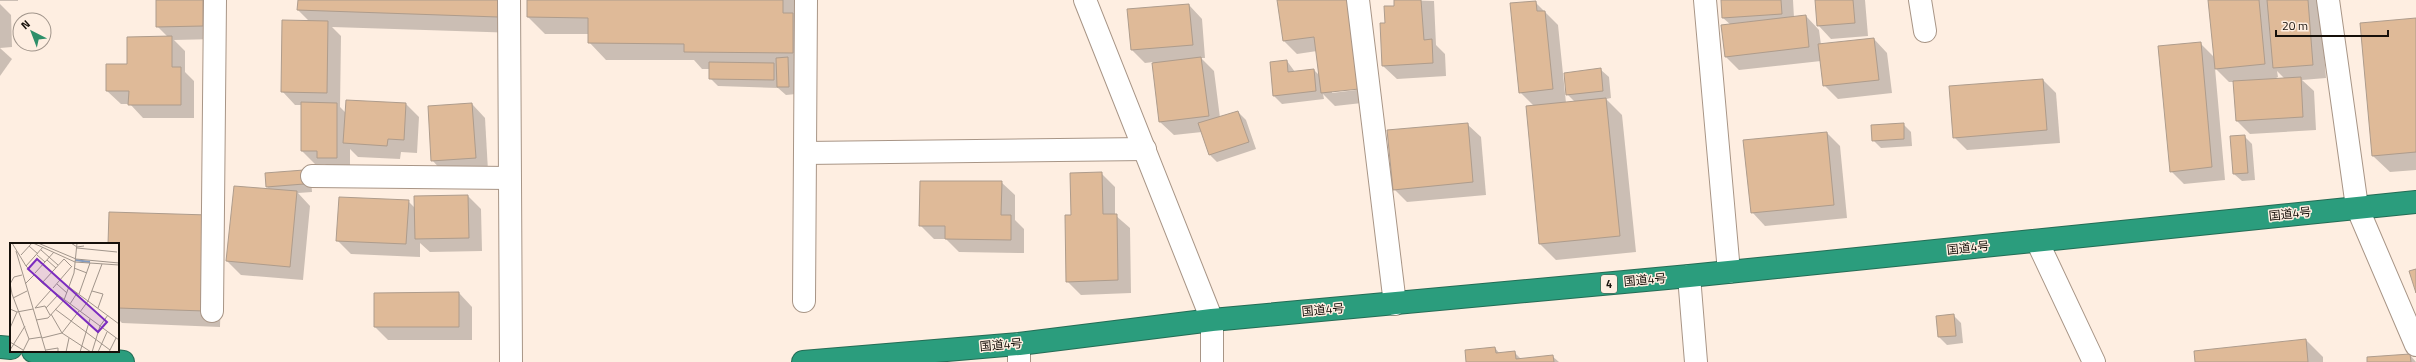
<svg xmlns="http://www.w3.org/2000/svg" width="2416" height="362" viewBox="0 0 2416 362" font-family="'Titillium Web','Noto Sans JP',sans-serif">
<rect width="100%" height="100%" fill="#feeee1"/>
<g fill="#0003" fill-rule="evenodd">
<rect x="0" y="0" width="18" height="1"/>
<polygon points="172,0 216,0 216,39 174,40 185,51 185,72 194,81 194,118 143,118 130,104 121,104 107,91 128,65 168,37 157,26"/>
<polygon points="299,0 516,0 514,33 332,27 341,36 340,107 346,113 406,104 419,117 417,153 401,152 400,159 358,157 350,149 350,171 332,171 325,164 315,164 302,151 302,105 295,105 282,91 310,22 298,10"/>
<polygon points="528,0 800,0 796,94 786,95 778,88 718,86 710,78 710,69 702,69 694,60 606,60 589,42 589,34 545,34 528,17"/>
<path d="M1278,0H1356L1371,102L1335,106L1323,94L1324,99L1282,104L1274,96L1271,63L1287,61L1295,72L1314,70L1320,76L1317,51L1297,54L1284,41ZM1363,87L1364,89L1332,93V91Z"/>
<polygon points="1395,0 1434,1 1436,45 1445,54 1446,76 1397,79 1383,66 1386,24 1395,7"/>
<polygon points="1722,0 1793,0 1794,18 1806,16 1819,30 1821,45 1874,39 1887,53 1892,93 1838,99 1824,85 1821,61 1739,70 1726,57 1731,25 1723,18"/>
<polygon points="1816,0 1865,0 1868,36 1831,39 1818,25"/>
<path d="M2209,0H2320L2326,78L2302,80L2314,91L2316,130L2250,134L2237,121L2234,82H2229L2215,68L2225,180L2184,184L2171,171L2200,43L2214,57ZM2277,71L2285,79H2274L2278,77Z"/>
<polygon points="1535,2 1558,25 1566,103 1575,102 1567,94 1601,70 1609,77 1611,98 1606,99 1622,115 1636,252 1556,260 1540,244 1534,106 1520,92"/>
<polygon points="0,4 11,15 12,47 0,48"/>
<polygon points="1189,5 1202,19 1205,58 1201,58 1214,71 1220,118 1238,112 1246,120 1256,149 1217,162 1210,155 1202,132 1174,135 1160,122 1153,62 1145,63 1132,50"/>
<polygon points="2416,19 2416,170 2390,172 2373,156"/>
<polygon points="0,48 12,59 0,76"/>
<polygon points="2043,80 2056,93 2060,143 1967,150 1954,137"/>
<polygon points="472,104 485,118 488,171 445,174 432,160"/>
<polygon points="1467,124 1481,137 1486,195 1407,202 1394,189"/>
<polygon points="1903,124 1911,132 1912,146 1881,148 1873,140"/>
<polygon points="1827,133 1840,146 1847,218 1765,226 1752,212"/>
<polygon points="2244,136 2252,144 2255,180 2242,181 2234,174"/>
<polygon points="1101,173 1115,187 1115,215 1130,228 1131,293 1081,295 1067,281 1072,216"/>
<polygon points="266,174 311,179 312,192 298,193 310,206 303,280 241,275 227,261 270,190 267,187"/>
<polygon points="1001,182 1015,195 1015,220 1024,229 1024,253 959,252 946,239 934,239 920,225"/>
<polygon points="468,196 481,209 482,251 430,252 420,243 420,257 351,254 337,240 408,201 415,208"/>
<polygon points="223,232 220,327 122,323 118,319 118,244 109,244"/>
<polygon points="459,293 472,307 472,340 388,340 375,327"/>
<polygon points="1953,315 1961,323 1963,343 1947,345 1939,337"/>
<polygon points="2306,340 2323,357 2323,362 2196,362"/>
<polygon points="1495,348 1500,354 1514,352 1521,359 1552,356 1559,362 1467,362"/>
<polygon points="2410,355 2416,362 2368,362"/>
</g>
<g fill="#dfba98" stroke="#ae9c8c">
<polygon points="156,0 203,0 203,26 156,27"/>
<polygon points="298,0 499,0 498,17 297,10"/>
<polygon points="527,0 783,0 783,13 793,13 793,53 684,52 684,44 588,43 588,18 527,17"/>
<polygon points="1277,0 1347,0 1359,89 1321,93 1314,37 1283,41"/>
<polygon points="1394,0 1421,0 1424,40 1432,39 1433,63 1382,66 1380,23 1385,23 1384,6 1394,6"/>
<polygon points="1721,0 1781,0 1782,14 1722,18"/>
<polygon points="1815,0 1853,0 1855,23 1817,26"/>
<polygon points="2208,0 2259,0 2265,64 2215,69"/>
<polygon points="2267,0 2308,0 2313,65 2273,68"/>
<polygon points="1536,1 1537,11 1545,11 1553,89 1519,93 1510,3"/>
<polygon points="1189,4 1193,45 1131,50 1127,9"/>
<polygon points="1806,15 1809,47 1725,57 1721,25"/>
<polygon points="2416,18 2416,152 2372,156 2360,23"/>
<polygon points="282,20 328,21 327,93 281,92"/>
<polygon points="172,36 172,67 181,67 181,105 128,105 129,91 106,91 106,64 127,64 127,37"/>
<polygon points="1874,38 1879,80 1823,86 1818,44"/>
<polygon points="2201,42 2212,167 2170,172 2158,46"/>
<polygon points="788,57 789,87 777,87 776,58"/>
<polygon points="1201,57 1209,116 1159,122 1152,63"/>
<polygon points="1287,60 1288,72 1314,69 1316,91 1273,96 1270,62"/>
<polygon points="709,62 774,63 774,80 709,79"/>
<polygon points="1601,68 1603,91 1566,95 1564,73"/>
<polygon points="2301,77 2303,117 2236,121 2233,81"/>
<polygon points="2043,79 2047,130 1953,138 1949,86"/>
<polygon points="1606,98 1620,236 1539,244 1526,106"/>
<polygon points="346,100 406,103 404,140 388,139 387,146 343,143"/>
<polygon points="301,102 337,103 337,158 317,158 317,151 301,151"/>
<polygon points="472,103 476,158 431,161 428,106"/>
<polygon points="1238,111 1249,142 1209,155 1198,123"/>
<polygon points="1468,123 1473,182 1393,190 1387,130"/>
<polygon points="1904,123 1904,139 1872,141 1871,125"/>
<polygon points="1827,132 1834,205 1751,213 1743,140"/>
<polygon points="2245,135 2248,173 2233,174 2230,136"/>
<polygon points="304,170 304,184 266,187 265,173"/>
<polygon points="1102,172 1103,214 1117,214 1118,280 1066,282 1065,215 1071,215 1070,173"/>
<polygon points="920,181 1002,181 1001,215 1011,215 1011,240 945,239 945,226 919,226"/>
<polygon points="234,186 297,191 290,267 226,261"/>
<polygon points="468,195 469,238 415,239 414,196"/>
<polygon points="339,197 409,200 406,244 336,241"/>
<polygon points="109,212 208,215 204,311 118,308 118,244 108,244"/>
<polygon points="2416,269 2416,293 2409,271"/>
<polygon points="459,292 459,327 374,327 374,293"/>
<polygon points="1954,314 1956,336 1938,337 1936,316"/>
<polygon points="2306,339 2308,362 2195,362 2194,351"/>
<polygon points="1495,347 1496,353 1515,351 1516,359 1553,355 1554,362 1466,362 1465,350"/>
<polygon points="2410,354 2411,362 2367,362 2367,357"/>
</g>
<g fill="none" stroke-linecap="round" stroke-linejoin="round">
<defs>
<g id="minor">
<polyline points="509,0 511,362"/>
<polyline points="1085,0 1212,320 1212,362"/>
<polyline points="1358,0 1395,304"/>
<polyline points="1705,0 1729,272"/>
<polyline points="1920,0 1925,31"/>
<polyline points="2328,0 2357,207 2416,345"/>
<polyline points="805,153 1145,149"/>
<polyline points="312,176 509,178"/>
<polyline points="2037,241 2094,362"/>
<polyline points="1689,276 1696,362"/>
<polyline points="804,301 806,0"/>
<polyline points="212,311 215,0"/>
<polyline points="1019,362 1019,344"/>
</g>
<g id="highway">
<polyline points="0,347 11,348"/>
<polyline points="33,351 123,362"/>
<polyline points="803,362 1019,344 1212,320 1689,276 2416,202"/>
</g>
</defs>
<use href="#minor" stroke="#a89586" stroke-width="24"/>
<use href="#highway" stroke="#246c55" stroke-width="24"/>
<use href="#minor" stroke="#fff" stroke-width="22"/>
<use href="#highway" stroke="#2b9d7d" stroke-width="22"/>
</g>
<g text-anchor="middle" stroke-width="3" stroke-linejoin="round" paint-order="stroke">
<rect fill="#feeee1" stroke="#5c534a" stroke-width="1" x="1601" y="275" width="16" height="18" rx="3"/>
<g font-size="11" font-weight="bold" fill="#16100a">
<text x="1609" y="288">4</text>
</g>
<g font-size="12" fill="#16100a" stroke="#feeee1">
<text transform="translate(2290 214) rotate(-6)" y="4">国道4号</text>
<text transform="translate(1968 248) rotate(-6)" y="4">国道4号</text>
<text transform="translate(1645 280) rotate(-5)" y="4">国道4号</text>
<text transform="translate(1323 310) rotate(-5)" y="4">国道4号</text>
<text transform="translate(1001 345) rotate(-5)" y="4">国道4号</text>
</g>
</g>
<g transform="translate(10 243)">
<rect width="109" height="109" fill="#feeee1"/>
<path fill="none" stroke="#839cc1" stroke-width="2" d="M65,17L80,19"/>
<path fill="none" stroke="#a1958b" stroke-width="1" d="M2,0L16,23L32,40L109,97M23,0L65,19L109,22M28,0L66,16L109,20M61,0L67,4L74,3M19,3L28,11M67,5L107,9M31,7L48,22M6,8L36,109M11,12L22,0M27,12L35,19L44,9M37,17L46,25M16,23L33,4M64,25L77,30M25,30L35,19M0,40L2,51L19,96L32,94M32,40L54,16L62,24M0,41L4,34L12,32M15,41L24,32M47,41L57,50M59,44L109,81M43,45L62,23M82,48L93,51L88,65M69,51L80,20M3,55L17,48M60,61L67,50M25,65L41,47M25,65L35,63L40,72M36,65L48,52M0,66L7,69L23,66M45,66L100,107M69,68L52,90L81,109M70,69L78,58L92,21M26,77L38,75L54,57L64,30L67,0M0,85L7,69M32,95L52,90L41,71M0,99L13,107M0,107L15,83M36,107L48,105V109M13,108L19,96M56,109L59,95M70,109L80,76M82,109L90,83L98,72M88,109L97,89M99,109L106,95"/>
<path fill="#7b2cbf" fill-opacity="0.15" stroke="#7b2cbf" stroke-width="2" d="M27,16L97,79L88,89L18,26Z"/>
<rect width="109" height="109" fill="none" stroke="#16100a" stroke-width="2"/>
</g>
<g transform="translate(32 32) rotate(318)"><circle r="19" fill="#feeee1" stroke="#a1958b"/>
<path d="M0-3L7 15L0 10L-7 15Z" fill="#2d8f69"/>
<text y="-6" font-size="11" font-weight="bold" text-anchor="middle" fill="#16100a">N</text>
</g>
<path d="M2276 30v6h112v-6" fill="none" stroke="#16100a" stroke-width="2"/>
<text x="2282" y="30" font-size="12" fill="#16100a" stroke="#feeee1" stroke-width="3" paint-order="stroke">20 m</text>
</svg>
